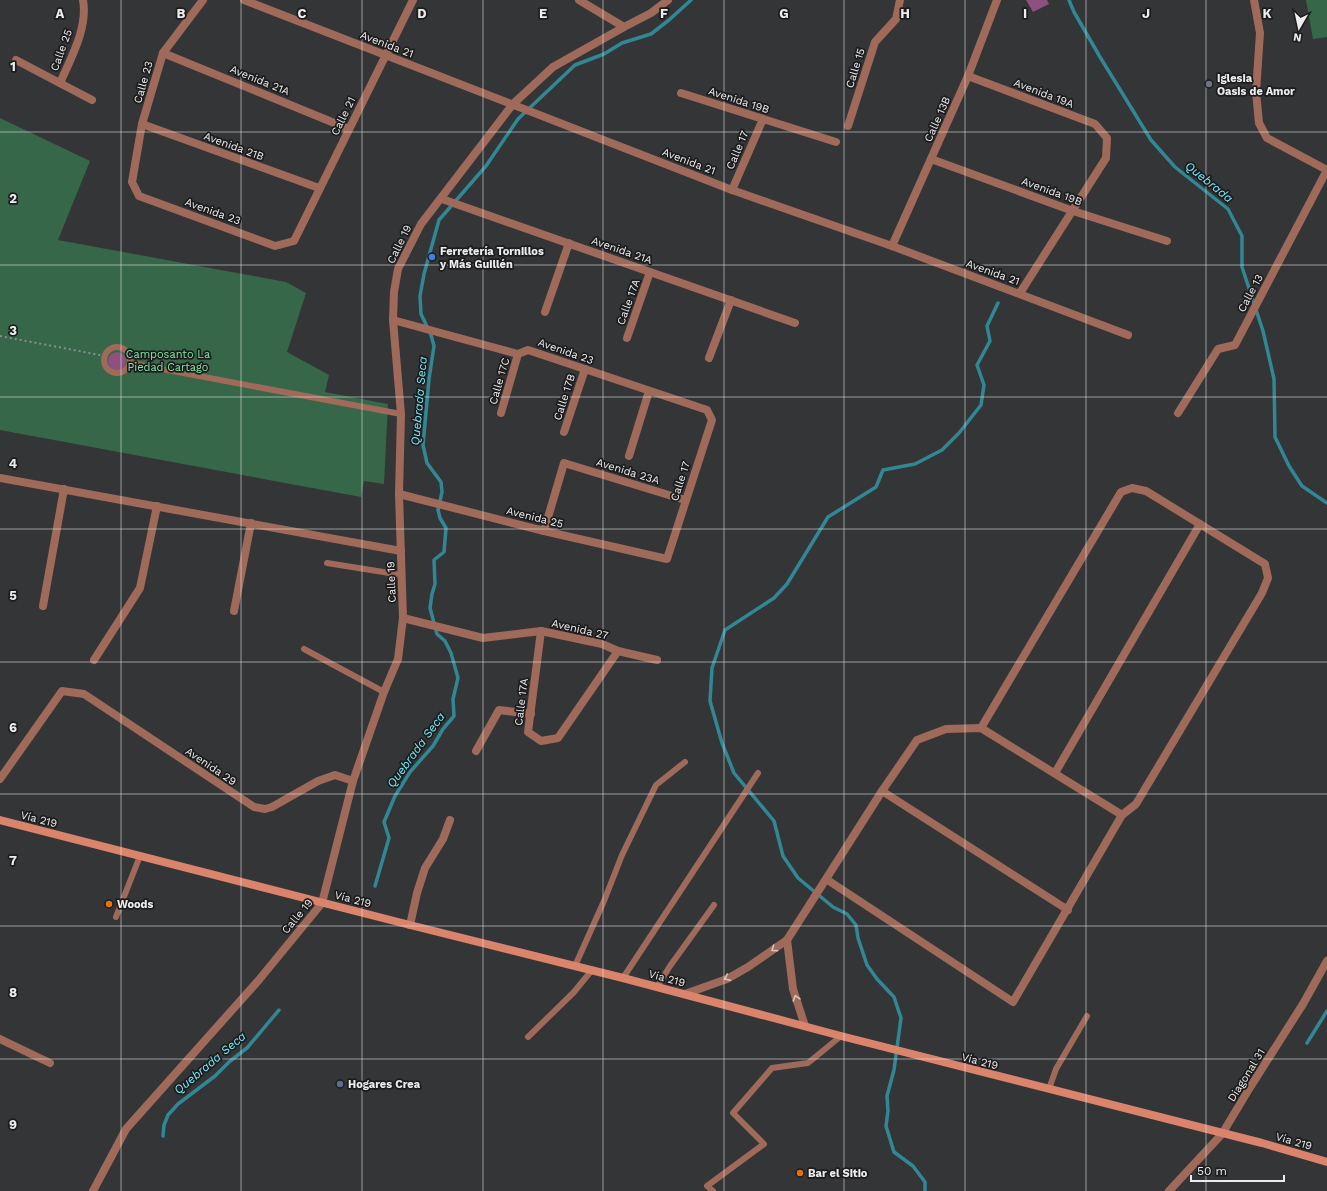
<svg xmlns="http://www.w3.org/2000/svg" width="1327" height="1191" viewBox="0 0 1327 1191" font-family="'Work Sans',sans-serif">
<rect width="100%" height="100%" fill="#343537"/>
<g fill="#376749">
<polygon points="1306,0 1327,0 1327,37 1313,39"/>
<polygon points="0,118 90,161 58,240 286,282 306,293 287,352 329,375 325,392 388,404 384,484 364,481 361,497 0,430"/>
</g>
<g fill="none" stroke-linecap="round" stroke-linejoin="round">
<g stroke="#318894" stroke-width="3.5">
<polyline points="1069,0 1074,12 1100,57 1151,140 1175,167 1228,209 1242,236 1242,267 1263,331 1274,379 1275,437 1289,466 1302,486 1327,503"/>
<polyline points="375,886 389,838 384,822 395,796 410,772 433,746 443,729 454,716 453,699 458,678 451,653 445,641 437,634 430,608 432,594 435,584 434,560 444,552 446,528 440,518 438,510 442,492 441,482 427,463 423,445 429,379 434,346 431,335 421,314 420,296 424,274 439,220 486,166 518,119 575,65 604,54 622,43 651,34 669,20 691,0"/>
<polyline points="1307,1043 1327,1011"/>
<polyline points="163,1136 164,1125 168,1115 178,1104 215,1076 229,1062 247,1048 279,1010"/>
<polyline points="925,1191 925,1182 913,1166 894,1152 886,1126 888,1111 887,1096 894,1070 901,1018 894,997 877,979 867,965 858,938 856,925 847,914 833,907 798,878 783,856 774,821 734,773 722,743 710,701 712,668 725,630 774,598 787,584 828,517 876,487 883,470 915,464 942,450 959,433 981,405 984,385 977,365 990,341 987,326 998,303"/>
</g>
</g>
<g fill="#8e507f">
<polygon points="1026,0 1047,0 1049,4 1033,12"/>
<circle cx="117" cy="361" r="9"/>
</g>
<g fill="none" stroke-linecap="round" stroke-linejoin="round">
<polyline stroke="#8c8d8f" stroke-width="2" stroke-dasharray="2 3" stroke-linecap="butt" points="0,336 105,356"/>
<g stroke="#9f6a59" stroke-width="6">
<circle cx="117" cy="360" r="13"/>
<polyline points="130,363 401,414"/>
<polyline points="327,563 402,575"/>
<polyline points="304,649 384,692"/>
<polyline points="116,917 140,856"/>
<polyline points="575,966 604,901 622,855 656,785 685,762"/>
<polyline points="623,978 758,773"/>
<polyline points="657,987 670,966 714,905"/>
<polyline points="528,1037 574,992 592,970"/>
<polyline points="1049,1089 1056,1069 1087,1016"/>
<polyline points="713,1191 707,1186 764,1144 733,1113 772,1068 808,1063 841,1036"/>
</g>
<g stroke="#9f6a59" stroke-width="8">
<polyline points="203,0 163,53 142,124 132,182 139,196 275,246 294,241 413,0"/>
<polyline points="244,0 732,190 892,246 1128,335"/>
<polyline points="579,0 624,27"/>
<polyline points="1254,0 1260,33 1256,92 1259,123 1267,138 1327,170"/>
<polyline points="163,53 349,129"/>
<polyline points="16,60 92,100"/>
<polyline points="968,76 1095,124 1107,138 1106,158 1020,293"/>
<path d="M60,83C71,58 88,28 83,0"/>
<polyline points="681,93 836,142"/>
<polyline points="142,124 319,188"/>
<polyline points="848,126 875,42 896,19 900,0"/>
<polyline points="931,159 1073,211 1167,241"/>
<polyline points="732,190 763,119"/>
<polyline points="442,199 795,323"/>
<polyline points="892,246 968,76 997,0"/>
<polyline points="545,312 569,243"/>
<polyline points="393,320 518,354 528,350 707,410 712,420 667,559 544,531 399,494"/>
<polyline points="627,338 650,272"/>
<polyline points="709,358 731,300"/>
<polyline points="501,413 518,354"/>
<polyline points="1178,413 1218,349 1235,345 1327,170"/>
<polyline points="564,432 585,369"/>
<polyline points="629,456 649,391"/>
<polyline points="0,478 401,551"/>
<polyline points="544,531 564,463 685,500"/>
<polyline points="43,606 64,489"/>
<polyline points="234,611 251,523"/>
<polyline points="403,618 483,638 541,631 602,644 618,651 657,660"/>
<polyline points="541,631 528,732 541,741 558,738 618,651"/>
<polyline points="94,660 140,588 157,506"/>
<polyline points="981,728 1121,492 1132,488 1146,491 1265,564 1268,578 1262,593 1136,804 1122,815"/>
<polyline points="476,751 499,710 531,714"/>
<polyline points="1055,773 1200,524"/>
<polyline points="0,779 62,691 84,694 254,807 265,809 272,807 318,781 335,775 353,781"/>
<polyline points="882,791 1068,910"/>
<polyline points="410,925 417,893 425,868 443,839 450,820"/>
<polyline points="787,940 793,989 805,1026"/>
<polyline points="685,994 727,979 748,967 787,940 826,879 1013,1002 1122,815 981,728 946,729 917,740 882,791 826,879"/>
<polyline points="0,1039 50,1063"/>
<polyline points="93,1191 126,1129 258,981 322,903 353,781 384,692 398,659 403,618 399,494 401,414 393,320 394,292 398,269 421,224 513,104 553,67 624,27 651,13 668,0"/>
<polyline points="1169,1191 1222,1134 1249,1089 1303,1004 1327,961"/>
</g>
<polyline stroke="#da856b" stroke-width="8" points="0,820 410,925 623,978 841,1036 1262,1143 1327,1162"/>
</g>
<defs><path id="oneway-chevron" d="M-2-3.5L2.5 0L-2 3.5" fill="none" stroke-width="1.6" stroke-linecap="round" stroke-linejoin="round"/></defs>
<g stroke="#d6c6c2">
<use href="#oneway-chevron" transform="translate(774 949) rotate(146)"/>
<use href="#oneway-chevron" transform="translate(727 978) rotate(155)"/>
<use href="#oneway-chevron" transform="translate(796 998) rotate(-108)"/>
</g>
<path fill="none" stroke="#ededef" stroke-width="1" stroke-opacity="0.55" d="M121,0V1191M241,0V1191M362,0V1191M483,0V1191M603,0V1191M724,0V1191M844,0V1191M965,0V1191M1086,0V1191M1206,0V1191M0,132H1327M0,265H1327M0,397H1327M0,529H1327M0,662H1327M0,794H1327M0,926H1327M0,1059H1327"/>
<circle fill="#6b7280" stroke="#1c1c1d" stroke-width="1.5" cx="1209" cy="84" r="4"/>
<circle fill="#3f7fe0" stroke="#1c1c1d" stroke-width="1.5" cx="432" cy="257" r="4"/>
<g fill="#e8710a" stroke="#1c1c1d" stroke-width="1.5">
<circle cx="109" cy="904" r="4"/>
<circle cx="800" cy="1173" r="4"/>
</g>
<circle fill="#5c6f8a" stroke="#1c1c1d" stroke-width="1.5" cx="340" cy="1084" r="4"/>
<g text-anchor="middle" stroke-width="3.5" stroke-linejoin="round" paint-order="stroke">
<g font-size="11" fill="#ededef" stroke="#1c1c1d">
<text transform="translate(387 44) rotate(21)" y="4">Avenida 21</text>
<text transform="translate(61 50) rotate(-70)" y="4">Calle 25</text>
<text transform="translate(855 68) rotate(-73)" y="4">Calle 15</text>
<text transform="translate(260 80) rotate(22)" y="4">Avenida 21A</text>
<text transform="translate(143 82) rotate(-74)" y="4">Calle 23</text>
<text transform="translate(1044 93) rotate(21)" y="4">Avenida 19A</text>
<text transform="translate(739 100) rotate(18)" y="4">Avenida 19B</text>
<text transform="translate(343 116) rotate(-64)" y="4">Calle 21</text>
<text transform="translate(937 119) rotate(-66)" y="4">Calle 13B</text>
<text transform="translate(234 146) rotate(20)" y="4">Avenida 21B</text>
<text transform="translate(737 150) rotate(-67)" y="4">Calle 17</text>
<text transform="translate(689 161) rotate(21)" y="4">Avenida 21</text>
<text transform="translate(1052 191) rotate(20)" y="4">Avenida 19B</text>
<text transform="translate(213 211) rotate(20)" y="4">Avenida 23</text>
<text transform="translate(399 244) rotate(-64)" y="4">Calle 19</text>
<text transform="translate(622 250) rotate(19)" y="4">Avenida 21A</text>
<text transform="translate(993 272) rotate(20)" y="4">Avenida 21</text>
<text transform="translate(1250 293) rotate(-62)" y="4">Calle 13</text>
<text transform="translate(628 302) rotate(-70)" y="4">Calle 17A</text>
<text transform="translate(566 351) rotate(19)" y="4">Avenida 23</text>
<text transform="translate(499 381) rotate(-74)" y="4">Calle 17C</text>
<text transform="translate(564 397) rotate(-72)" y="4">Calle 17B</text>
<text transform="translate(628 471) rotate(17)" y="4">Avenida 23A</text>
<text transform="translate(680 481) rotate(-72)" y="4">Calle 17</text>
<text transform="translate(535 517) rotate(14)" y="4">Avenida 25</text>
<text transform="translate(391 582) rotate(-92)" y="4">Calle 19</text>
<text transform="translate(580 629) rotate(13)" y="4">Avenida 27</text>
<text transform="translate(521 702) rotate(-83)" y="4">Calle 17A</text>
<text transform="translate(211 766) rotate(34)" y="4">Avenida 29</text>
<text transform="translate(39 819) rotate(14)" y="4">Vía 219</text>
<text transform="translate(353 899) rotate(14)" y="4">Vía 219</text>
<text transform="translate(297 916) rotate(-50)" y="4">Calle 19</text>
<text transform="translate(667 978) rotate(15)" y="4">Vía 219</text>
<text transform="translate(980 1061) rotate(14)" y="4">Vía 219</text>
<text transform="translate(1246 1075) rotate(-58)" y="4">Diagonal 31</text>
<text transform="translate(1294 1141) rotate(16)" y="4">Vía 219</text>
</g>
<g font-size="11" font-weight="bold" fill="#ededef" stroke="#1c1c1d" text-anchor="start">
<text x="1217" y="82">Iglesia<tspan x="1217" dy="13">Oasis de Amor</tspan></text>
<text x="440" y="255">Ferretería Tornillos<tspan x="440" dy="13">y Más Guillén</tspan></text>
<text x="117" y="908">Woods</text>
<text x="348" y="1088">Hogares Crea</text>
<text x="808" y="1177">Bar el Sitio</text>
</g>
<g font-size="11" fill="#7fe8a7" stroke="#1c1c1d">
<text x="168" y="358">Camposanto La<tspan x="168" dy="13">Piedad Cartago</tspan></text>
</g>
<g font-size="12" font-style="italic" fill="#76eafb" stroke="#1c1c1d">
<text transform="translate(1209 182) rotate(39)" y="4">Quebrada</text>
<text transform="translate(419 401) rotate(-85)" y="4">Quebrada Seca</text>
<text transform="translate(416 750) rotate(-54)" y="4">Quebrada Seca</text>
<text transform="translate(210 1063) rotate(-40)" y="4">Quebrada Seca</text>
</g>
</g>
<g font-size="13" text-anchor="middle" font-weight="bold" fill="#ededef" stroke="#1c1c1d" stroke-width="3.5" stroke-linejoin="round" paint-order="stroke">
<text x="60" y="18">A</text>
<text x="181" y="18">B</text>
<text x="302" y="18">C</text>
<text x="422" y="18">D</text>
<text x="543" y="18">E</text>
<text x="664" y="18">F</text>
<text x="784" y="18">G</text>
<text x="905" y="18">H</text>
<text x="1025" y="18">I</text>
<text x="1146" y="18">J</text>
<text x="1267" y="18">K</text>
<text x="13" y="71">1</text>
<text x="13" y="203">2</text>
<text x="13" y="335">3</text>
<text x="13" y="468">4</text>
<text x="13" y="600">5</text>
<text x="13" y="732">6</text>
<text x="13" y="865">7</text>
<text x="13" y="997">8</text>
<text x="13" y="1129">9</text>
</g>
<g transform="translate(1299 28) rotate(189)" stroke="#1c1c1d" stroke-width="3" paint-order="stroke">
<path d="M0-3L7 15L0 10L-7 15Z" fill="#ededef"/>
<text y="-6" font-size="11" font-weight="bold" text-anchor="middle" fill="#ededef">N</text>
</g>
<path d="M1191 1175v6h93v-6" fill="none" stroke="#ededef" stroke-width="2"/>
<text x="1197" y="1175" font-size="12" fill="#ededef" stroke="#1c1c1d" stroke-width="3" paint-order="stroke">50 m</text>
</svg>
